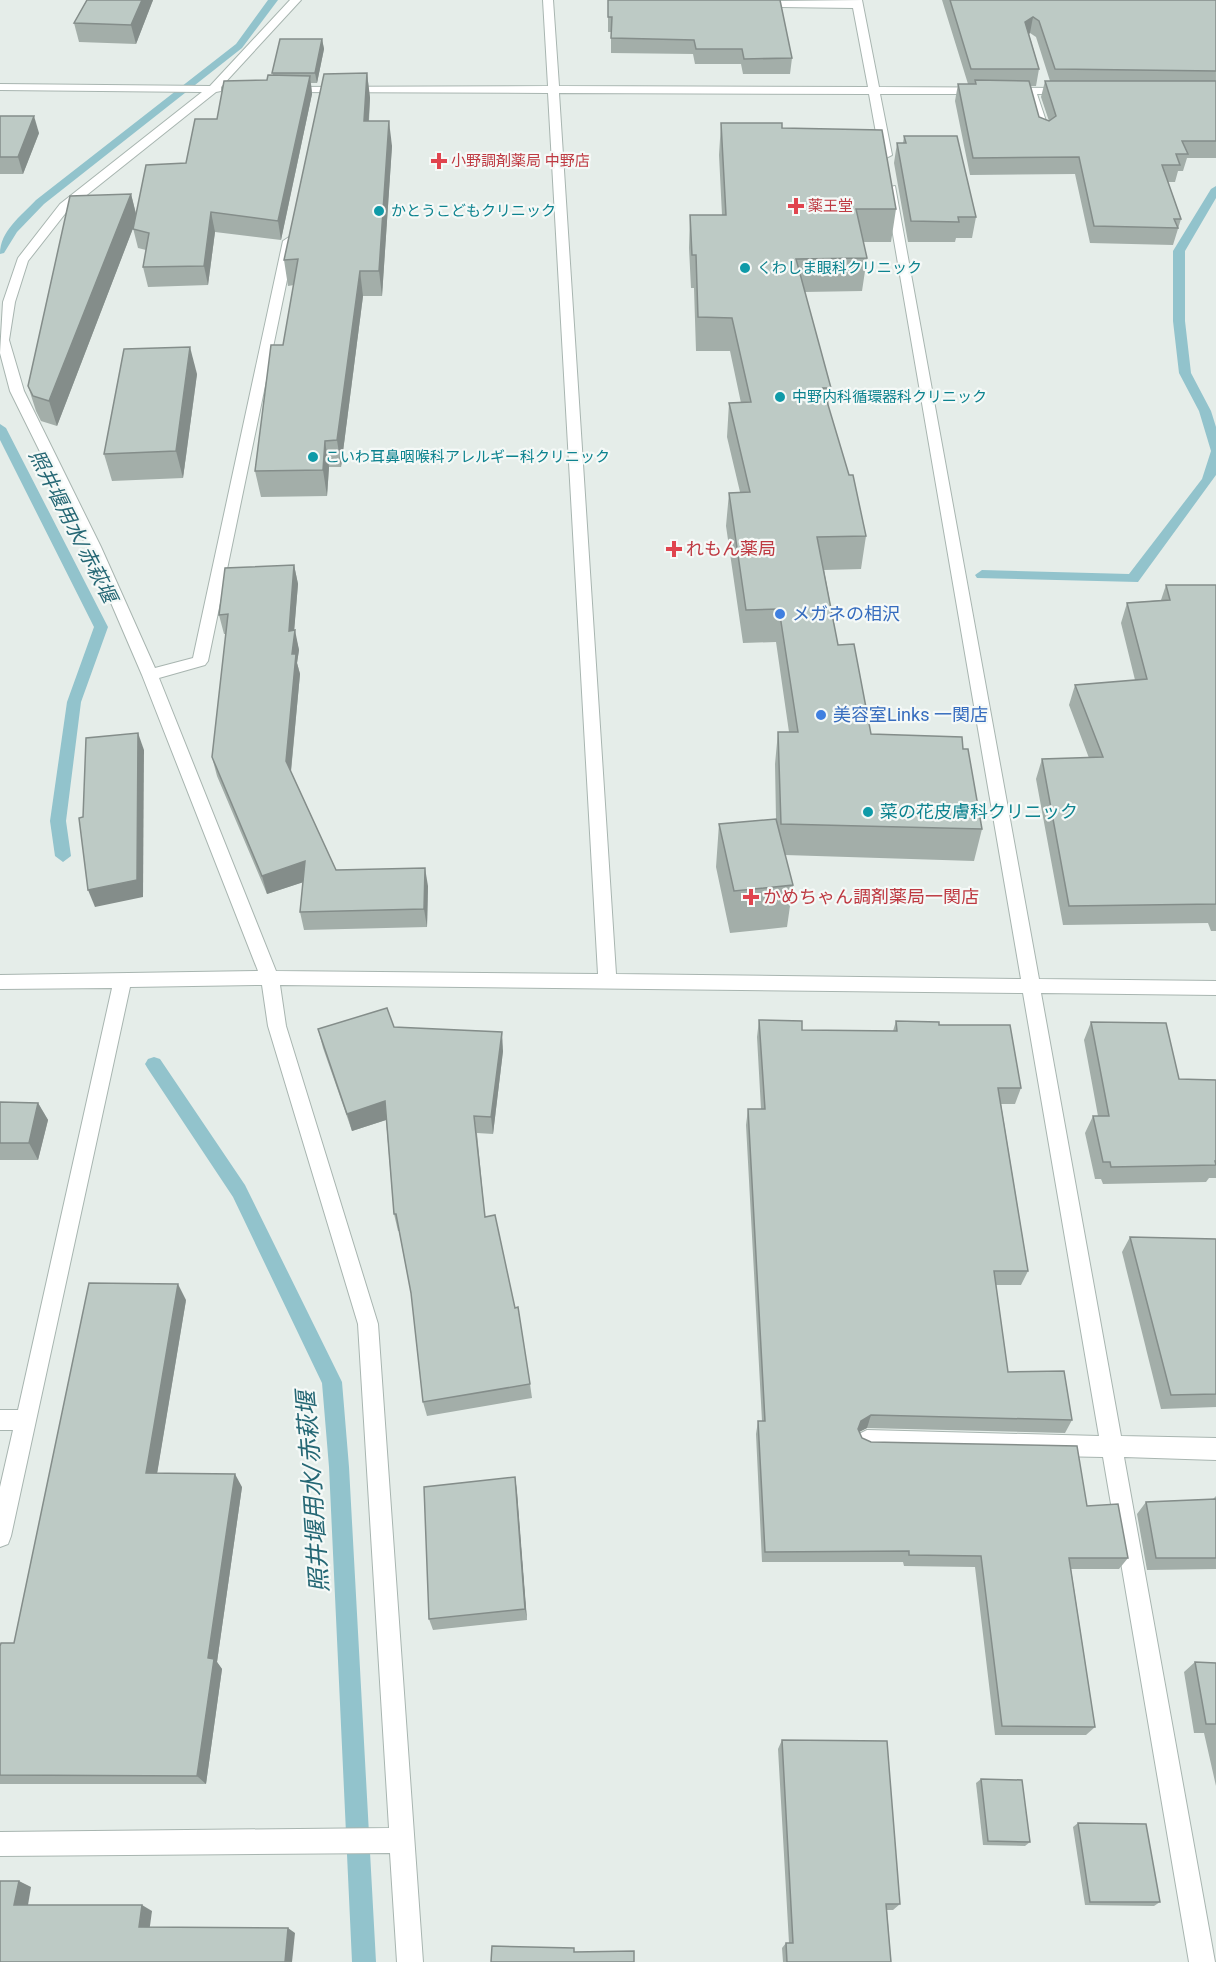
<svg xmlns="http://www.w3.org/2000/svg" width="1216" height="1962" viewBox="0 0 1216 1962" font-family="Roboto,'Noto Sans JP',sans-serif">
<rect width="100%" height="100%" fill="#e5ede9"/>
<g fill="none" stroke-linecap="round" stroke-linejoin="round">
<g fill="#92c3cc" fill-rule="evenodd">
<path d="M268,0H278L242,48L44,204L17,232L4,253L0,254C0,231 21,216 36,200L236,44Z"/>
<polygon points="1216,186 1216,198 1185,251 1185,321 1191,373 1211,411 1216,427 1216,475 1138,582 977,578 975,575 982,570 1129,574 1202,479 1211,451 1199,411 1179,373 1173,321 1173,251 1211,189"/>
<polygon points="0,424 6,428 108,627 81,702 66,821 71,856 63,862 55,856 50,821 67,702 94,627 0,440"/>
<polygon points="154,1057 160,1059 245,1185 342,1382 349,1467 376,1962 352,1962 329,1467 322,1383 233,1197 148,1069 145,1064 148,1059"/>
</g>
<defs>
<polygon id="minor" points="290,0 301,0 221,87 221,91 216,92 68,210 28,261 15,302 9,340 24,391 101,547 155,668 193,658 283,241 289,237 295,241 208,661 205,665 159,678 276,971 598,974 548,93 287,92 282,89 283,87 548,86 543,0 553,0 559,86 868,87 853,8 780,7 775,4 780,1 862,0 879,87 1066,88 1071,91 1066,94 1037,94 1050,133 1044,136 1038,133 1026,94 880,94 892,155 886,158 880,155 869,94 559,93 616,974 1021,979 885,188 895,186 1039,979 1216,981 1216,995 1041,993 1121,1436 1216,1438 1216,1460 1124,1457 1215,1962 1189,1962 1103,1457 867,1452 859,1448 856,1441 859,1434 867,1430 1099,1436 1023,993 280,985 286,1026 378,1324 423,1962 397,1962 390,1853 0,1856 0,1832 389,1828 358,1324 268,1026 262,985 130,987 11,1536 8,1544 0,1547 0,1487 13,1430 0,1430 0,1410 18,1410 112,988 0,989 0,975 258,971 142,675 87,547 10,391 0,353 3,302 18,258 60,204 202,92 0,90 0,84 210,86"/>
</defs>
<use href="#minor" stroke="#a8b5b0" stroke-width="2"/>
<use href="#minor" fill="#fff" fill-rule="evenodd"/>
</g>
<g fill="#a3aea9" fill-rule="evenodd">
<polygon points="87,0 153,0 136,44 79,42 74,23"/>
<polygon points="608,0 792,58 790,74 743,74 741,64 695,64 693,54 611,53 611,32 608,32"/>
<path d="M942,0H1216V158H1187L1183,171H1178L1175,182H1168L1181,219L1173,245L1090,243L1075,174L970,175L955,101L958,84H968ZM1030,33L1036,37L1050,81H1045L1041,97L1049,121L1039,117L1030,86H1036L1039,69L1029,34Z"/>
<polygon points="322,39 324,49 317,83 311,83 312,94 281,240 215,232 208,285 148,287 143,267 146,250 138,248 133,228 57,426 41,421 36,411 28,386 131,194 136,214 186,163 217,119 273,75 272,73"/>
<polygon points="367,73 370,98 369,121 392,146 382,296 363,296 341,467 329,467 327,496 261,497 255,471 283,345 294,285 288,286 284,260"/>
<polygon points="0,116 39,133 23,174 0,174"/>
<polygon points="721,123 782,128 896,209 891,242 863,242 867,258 862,291 804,292 831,388 828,406 866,536 861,569 824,570 838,645 871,734 963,749 982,829 974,861 785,855 793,885 787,927 730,933 716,867 719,824 776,819 775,764 778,732 789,732 776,642 743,643 726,526 729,493 740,492 727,437 729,403 741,403 730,351 696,351 694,288 691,288 689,248 690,215 722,215 719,155"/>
<polygon points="904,136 976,217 972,238 956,238 955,242 908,242 894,163 897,143 903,143"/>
<polygon points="197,374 183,478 112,481 104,454"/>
<polygon points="294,565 298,584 294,630 299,650 297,663 300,674 291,772 336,870 428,886 427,927 304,930 300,912 303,882 267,894 217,776 212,757 226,634 224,634 219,615"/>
<polygon points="1166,585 1216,585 1216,931 1211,931 1208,923 1063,925 1036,779 1042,759 1089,758 1069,705 1075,685 1135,680 1121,623 1127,603 1161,600"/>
<polygon points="759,1020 802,1030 893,1031 896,1021 939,1025 1021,1088 1015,1104 1001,1104 1028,1271 1021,1285 996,1285 1008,1372 1072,1420 1065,1433 867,1428 859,1432 862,1438 871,1442 1087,1506 1128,1558 1119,1569 1071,1569 1095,1727 1086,1735 995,1735 975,1567 904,1566 903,1562 762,1562 756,1434 758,1421 762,1421 746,1125 748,1109 761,1109 757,1037"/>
<polygon points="1091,1022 1179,1079 1216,1080 1216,1178 1209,1178 1206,1182 1103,1184 1101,1179 1095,1179 1085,1133 1093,1116 1098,1116 1084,1040"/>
<polygon points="394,1027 503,1051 493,1134 477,1133 485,1217 530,1384 532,1398 427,1416 423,1402 411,1293 399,1231 398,1231 394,1214 386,1120 352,1131 323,1048 318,1029"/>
<polygon points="0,1102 38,1103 48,1120 38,1160 0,1160"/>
<polygon points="1130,1237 1216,1239 1216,1407 1161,1409 1122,1252"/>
<polygon points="186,1300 157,1473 242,1487 217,1662 222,1669 206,1784 0,1784 0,1646 14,1643"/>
<polygon points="515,1477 527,1620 433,1630 429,1619"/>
<polygon points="1216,1496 1216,1569 1147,1570 1137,1514 1146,1502 1213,1499"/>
<polygon points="1195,1662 1216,1663 1216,1786 1204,1733 1194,1733 1184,1672"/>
<polygon points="782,1740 900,1904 893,1910 887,1910 891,1962 783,1962 782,1948 786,1943 789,1943 778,1749"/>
<polygon points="981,1779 1030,1842 1025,1846 983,1845 976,1783"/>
<polygon points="1078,1823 1160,1902 1154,1906 1085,1905 1073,1827"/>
</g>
<g fill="#848d8a">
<polygon points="142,0 153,0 136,44 131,25"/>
<polygon points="1033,17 1030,33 1022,39 1025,22"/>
<polygon points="322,39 324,49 317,83 315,73"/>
<polygon points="367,73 370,98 367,146 364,121"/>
<polygon points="310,76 312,94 281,240 278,221"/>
<polygon points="34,116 39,133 23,174 18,157"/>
<polygon points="389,121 392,146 382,296 379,271"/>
<polygon points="131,194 137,218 57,426 49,401"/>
<polygon points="211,212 215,232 208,285 204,266"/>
<polygon points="360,271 363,296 341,467 337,440"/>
<polygon points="190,347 197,374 183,478 176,451"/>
<polygon points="325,441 329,467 327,496 323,470"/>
<polygon points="294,565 298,584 293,645 295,630 299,650 297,663 300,674 290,780 286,761 292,654 289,631"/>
<polygon points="138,733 144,750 143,897 95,907 88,890"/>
<polygon points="305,861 310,880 267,894 262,876"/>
<polygon points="425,868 428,886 427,927 424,909"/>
<polygon points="502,1032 503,1051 493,1134 491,1117"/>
<polygon points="385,1101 389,1119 352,1131 347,1114"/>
<polygon points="38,1103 48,1120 38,1160 29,1143"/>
<polygon points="178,1284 186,1300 155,1486 146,1473"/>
<polygon points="871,1415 867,1428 857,1433 861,1421"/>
<polygon points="235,1474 242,1487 217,1662 222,1669 206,1784 197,1776 208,1658"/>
<polygon points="515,1477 517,1491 527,1620 525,1609"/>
<polygon points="19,1881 31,1887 27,1911 14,1905"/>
<polygon points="142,1905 152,1911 149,1933 139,1927"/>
<polygon points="288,1928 295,1933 292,1962 285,1962"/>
</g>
<g fill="#bdcac5" stroke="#848d8a" stroke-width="1.5">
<polygon points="87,0 142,0 131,25 74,23"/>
<polygon points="608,0 780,0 792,58 744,59 742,49 696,49 694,40 611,38 612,17 608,17"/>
<polygon points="950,0 1216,0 1216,71 1055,69 1039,21 1033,17 1025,22 1039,69 971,69"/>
<polygon points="280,39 322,39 315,73 272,73"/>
<polygon points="367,73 364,121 389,121 379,271 360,271 337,440 325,441 323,470 255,471 271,345 283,345 298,259 284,260 324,74"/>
<polygon points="268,75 310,76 278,221 211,212 204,266 143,267 149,233 133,229 146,165 186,163 195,119 217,119 224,81 267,80"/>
<polygon points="975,80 1029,81 1039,117 1049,121 1056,116 1045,81 1216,81 1216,141 1182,141 1188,154 1176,154 1180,165 1162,165 1181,219 1174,219 1178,228 1094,226 1079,157 973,158 958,84 976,84"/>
<polygon points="0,116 34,116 18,157 0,157"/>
<polygon points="721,123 782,123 782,128 882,130 896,209 856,209 867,258 796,259 831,388 823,388 849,475 853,475 866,536 817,537 838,645 854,644 871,734 962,737 963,749 968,749 982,829 781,824 778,732 798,732 779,609 746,610 729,493 750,492 729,403 751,402 732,318 698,317 696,255 692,255 690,215 726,215"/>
<polygon points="904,136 957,136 976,217 958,217 959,222 911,221 897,143 906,143"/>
<polygon points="131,194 49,401 33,396 28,386 70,196"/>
<polygon points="190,347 176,451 104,454 124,349"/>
<polygon points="294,565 289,631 295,630 292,654 296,654 286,761 336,870 425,868 424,909 300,912 305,861 262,876 212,757 228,614 219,615 225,568"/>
<polygon points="1166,585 1216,585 1216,904 1069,906 1042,759 1103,757 1075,685 1147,679 1127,603 1170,600"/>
<polygon points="138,733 137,880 88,890 79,818 83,817 86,738"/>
<polygon points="776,819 793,885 734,891 719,824"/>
<polygon points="387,1008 394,1027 502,1032 491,1117 474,1116 485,1217 495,1215 515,1308 518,1307 530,1384 423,1402 411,1293 396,1214 394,1214 385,1101 347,1114 318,1029"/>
<polygon points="759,1020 802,1021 802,1030 897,1031 896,1021 939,1022 939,1025 1010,1025 1021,1088 998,1088 1028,1271 994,1271 1008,1372 1064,1371 1072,1420 871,1415 861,1421 858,1429 862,1438 871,1442 1077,1446 1087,1506 1118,1504 1128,1558 1069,1558 1095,1727 1002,1726 981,1556 909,1555 909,1551 765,1552 758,1421 765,1421 748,1109 765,1109"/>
<polygon points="1091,1022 1166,1023 1179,1079 1216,1080 1216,1161 1215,1161 1216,1165 1111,1167 1110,1162 1103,1162 1093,1116 1109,1116"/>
<polygon points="0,1102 38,1103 29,1143 0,1143"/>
<polygon points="1130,1237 1216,1239 1216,1394 1171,1395"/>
<polygon points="89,1283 178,1284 146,1473 235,1474 208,1658 214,1659 197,1776 0,1775 0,1646 1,1643 14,1643"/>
<polygon points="515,1477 525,1609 429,1619 424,1487"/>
<polygon points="1216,1499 1216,1558 1156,1558 1146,1502"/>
<polygon points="1195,1662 1216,1663 1216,1724 1206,1724"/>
<polygon points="782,1740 887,1741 900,1904 886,1904 891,1962 787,1962 786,1943 793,1943"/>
<polygon points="981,1779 1022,1780 1030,1842 988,1841"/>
<polygon points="1078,1823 1146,1824 1160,1902 1090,1902"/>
<polygon points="0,1881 19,1881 14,1905 142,1905 139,1927 288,1928 285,1962 0,1962"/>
<polygon points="492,1946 574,1948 574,1952 634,1951 634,1962 491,1962"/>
</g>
<g fill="#e0444e" stroke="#f5f9f7" stroke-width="2">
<path d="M436 152h6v6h6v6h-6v6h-6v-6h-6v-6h6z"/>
<path d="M793 197h6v6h6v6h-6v6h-6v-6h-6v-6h6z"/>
<path d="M671 540h6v6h6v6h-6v6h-6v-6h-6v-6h6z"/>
<path d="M748 888h6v6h6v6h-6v6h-6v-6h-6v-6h6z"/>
</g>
<g fill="#0f9aa8" stroke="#f5f9f7" stroke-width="2">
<circle cx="379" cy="211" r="6"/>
<circle cx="745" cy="268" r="6"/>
<circle cx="780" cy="397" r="6"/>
<circle cx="313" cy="457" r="6"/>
<circle cx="868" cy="812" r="6"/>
</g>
<g fill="#3f7fe0" stroke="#f5f9f7" stroke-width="2">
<circle cx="780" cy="614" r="6"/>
<circle cx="821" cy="715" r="6"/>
</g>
<g text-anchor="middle" stroke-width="4.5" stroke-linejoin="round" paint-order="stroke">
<g font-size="15" fill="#be3a42" stroke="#f5f9f7" text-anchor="start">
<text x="451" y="166">小野調剤薬局 中野店</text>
<text x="808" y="211">薬王堂</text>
</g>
<g font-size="15" fill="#0d838f" stroke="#f5f9f7" text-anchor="start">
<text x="391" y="216">かとうこどもクリニック</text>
<text x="757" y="273">くわしま眼科クリニック</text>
<text x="792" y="402">中野内科循環器科クリニック</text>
<text x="325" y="462">こいわ耳鼻咽喉科アレルギー科クリニック</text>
</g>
<g font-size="18" fill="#be3a42" stroke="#f5f9f7" text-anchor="start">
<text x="686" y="555">れもん薬局</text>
<text x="763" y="903">かめちゃん調剤薬局一関店</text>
</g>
<g font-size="18" fill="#366cbe" stroke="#f5f9f7" text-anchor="start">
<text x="792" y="620">メガネの相沢</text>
<text x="833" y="721">美容室Links 一関店</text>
</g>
<g font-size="18" fill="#0d838f" stroke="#f5f9f7" text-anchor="start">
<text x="880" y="818">菜の花皮膚科クリニック</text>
</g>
<g font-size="20" font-style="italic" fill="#256774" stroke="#f5f9f7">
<text transform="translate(73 526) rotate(63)" y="7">照井堰用水/赤萩堰</text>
</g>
<g font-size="24" font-style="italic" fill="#256774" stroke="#f5f9f7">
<text transform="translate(313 1492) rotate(-94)" y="8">照井堰用水/赤萩堰</text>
</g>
</g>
</svg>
